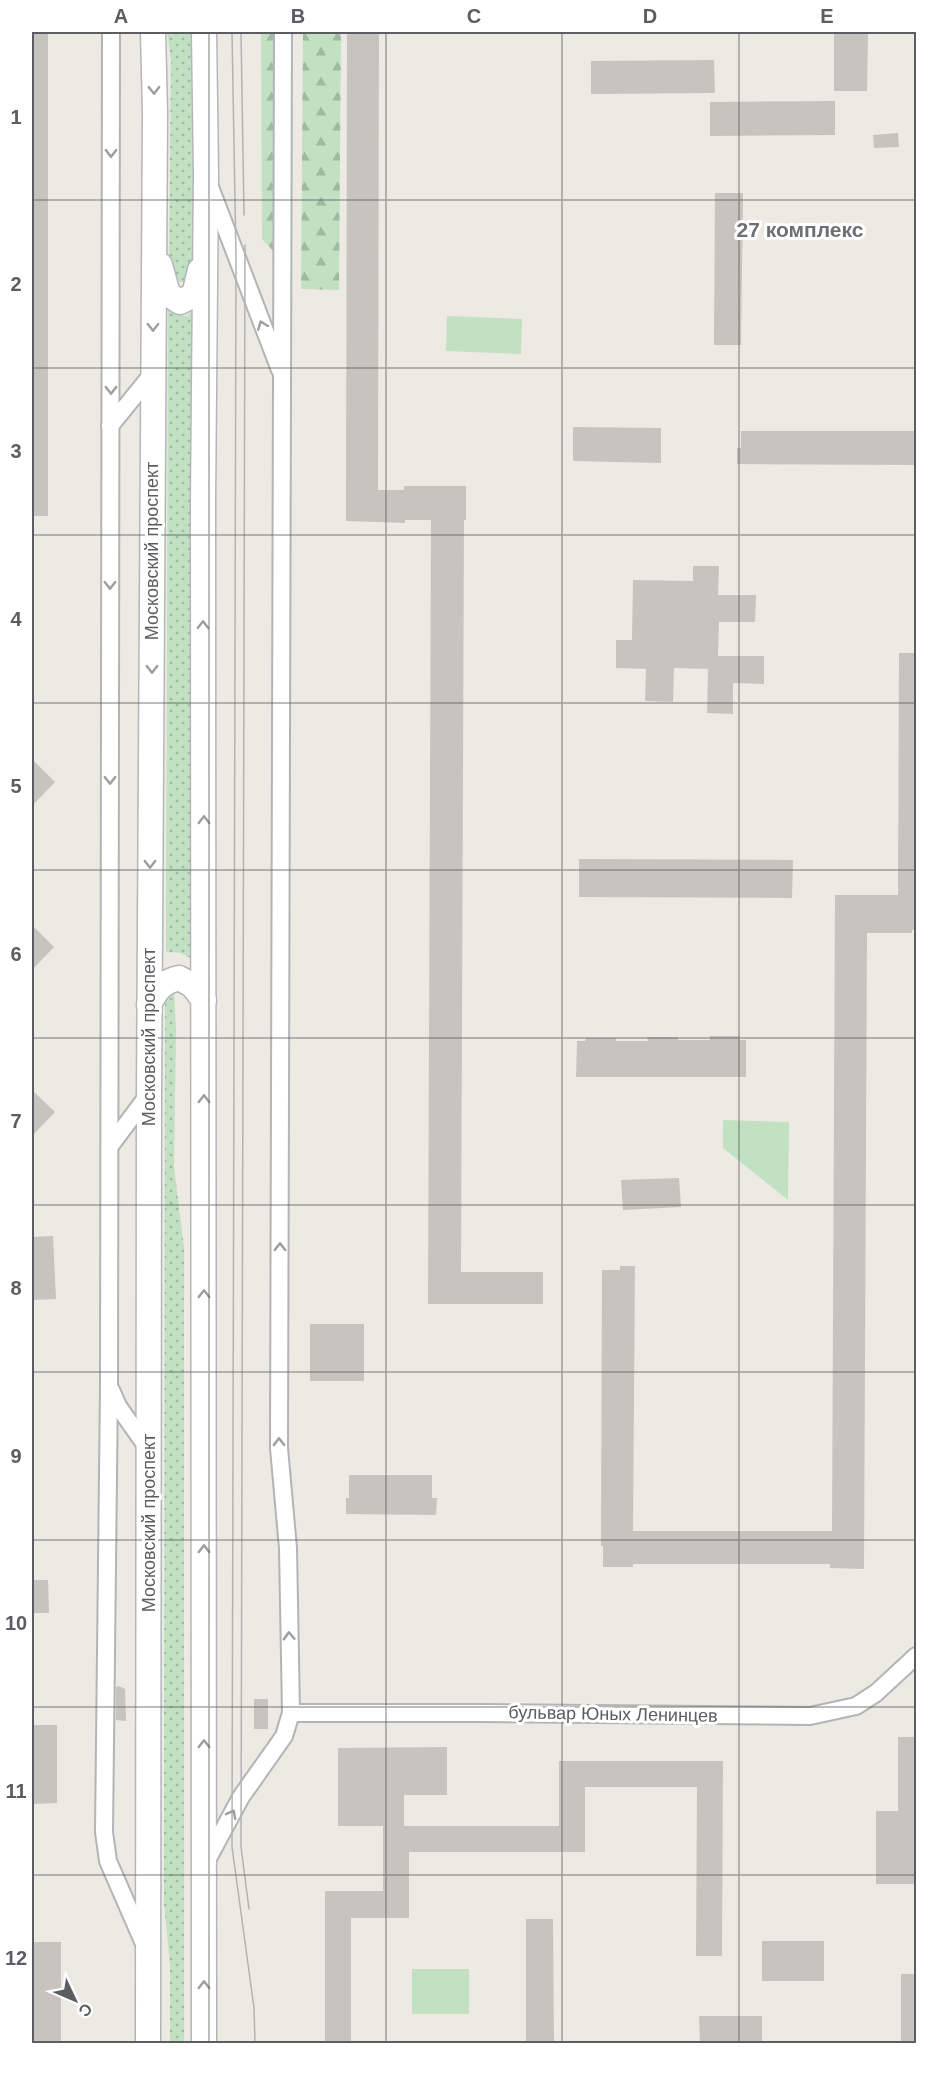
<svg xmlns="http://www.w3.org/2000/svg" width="948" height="2075" viewBox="0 0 948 2075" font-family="Helvetica,sans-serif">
<defs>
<pattern id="grass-dots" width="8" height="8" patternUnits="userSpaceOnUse" patternTransform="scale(1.5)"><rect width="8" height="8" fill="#c1e1c2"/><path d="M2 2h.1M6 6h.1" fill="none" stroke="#a0baa1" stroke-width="1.8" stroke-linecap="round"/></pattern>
<pattern id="forest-firs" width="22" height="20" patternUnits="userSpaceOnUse" patternTransform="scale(1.5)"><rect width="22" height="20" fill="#c1e1c2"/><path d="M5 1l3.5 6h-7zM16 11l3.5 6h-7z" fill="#a0baa1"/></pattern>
</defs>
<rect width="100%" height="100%" fill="#eceae2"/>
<g fill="url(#grass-dots)">
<path d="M167,32H193L194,273L185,282C178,282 174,281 169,274L171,59Z"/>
<polygon points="196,306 192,959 181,953 166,952 168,307 179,316 187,316"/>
<polygon points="165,990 174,991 176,1030 174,1167 184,1247 184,2044 170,2043 170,1965 164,1904"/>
</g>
<g fill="url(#forest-firs)">
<polygon points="261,32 277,32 273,208 276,254 262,239"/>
<polygon points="303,32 341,32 339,290 301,289"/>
</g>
<g fill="#c1e1c2">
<polygon points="447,316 522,319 521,354 446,351"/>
<polygon points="723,1120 789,1122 788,1200 723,1148"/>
<rect x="412" y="1969" width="57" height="45"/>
</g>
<g fill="#c7c4bf">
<rect x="32" y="32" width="16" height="484"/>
<polygon points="347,32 379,32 378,490 404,490 404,486 466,486 466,520 464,520 461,1272 543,1272 543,1304 428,1304 431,520 405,520 405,523 346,521"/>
<polygon points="834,32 868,32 867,91 834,91"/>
<polygon points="714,60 715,93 591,94 591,61"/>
<polygon points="835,101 835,135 710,136 710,102"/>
<polygon points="898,133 899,147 874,148 873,135"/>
<polygon points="715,193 743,193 741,345 714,345"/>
<polygon points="573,427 661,428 661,463 573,461"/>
<polygon points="741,431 916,431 916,465 737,464 737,448 741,448"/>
<polygon points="693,566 719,566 718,595 756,595 755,622 719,622 718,656 764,656 764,684 733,683 733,714 707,713 708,669 674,668 673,702 645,701 646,669 616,668 616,640 632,640 633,580 693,581"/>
<polygon points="899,653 916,653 916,930 912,930 912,933 867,933 864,1569 830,1568 830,1564 633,1564 633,1567 603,1567 603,1546 601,1546 602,1270 620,1270 620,1266 635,1266 633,1531 832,1531 835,895 898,895"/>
<polygon points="32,759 55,782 32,806"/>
<polygon points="579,859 793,860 792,898 579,897"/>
<polygon points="32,925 54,947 32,970"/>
<polygon points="710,1036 740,1036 740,1040 746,1040 746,1077 576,1077 577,1041 585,1041 586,1038 616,1038 616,1041 648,1041 647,1037 678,1037 678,1040 710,1040"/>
<polygon points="32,1090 55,1112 32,1136"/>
<polygon points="679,1178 681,1207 623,1210 621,1180"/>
<polygon points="53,1236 56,1299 32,1300 32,1237"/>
<rect x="310" y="1324" width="54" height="57"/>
<polygon points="349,1475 432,1475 432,1498 437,1498 436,1515 346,1514 346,1498 349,1498"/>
<polygon points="32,1580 48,1580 49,1613 32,1613"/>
<polygon points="119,1686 125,1689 126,1721 116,1720 116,1687"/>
<rect x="254" y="1699" width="14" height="30"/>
<polygon points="32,1725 57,1725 57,1803 32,1804"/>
<polygon points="898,1737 916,1737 915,1884 876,1884 876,1811 898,1811"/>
<polygon points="447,1747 447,1795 404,1795 404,1826 559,1826 559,1761 723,1761 722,1956 696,1956 697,1787 585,1787 585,1852 409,1852 409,1918 351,1918 351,2043 325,2043 325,1891 383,1891 383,1826 338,1826 338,1748"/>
<polygon points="526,1919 553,1919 554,2043 526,2043"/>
<rect x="762" y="1941" width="62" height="40"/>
<polygon points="32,1942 61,1942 61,2043 33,2043"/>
<rect x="901" y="1974" width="15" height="69"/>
<polygon points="699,2016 762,2016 762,2043 700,2043"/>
</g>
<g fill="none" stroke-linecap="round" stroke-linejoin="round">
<defs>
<g id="street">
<polyline points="111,32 109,1386 104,1832 108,1861 145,1946"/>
<polyline points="210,187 280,370"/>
<polyline points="110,426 153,373"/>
<polyline points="110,1146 149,1094"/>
<polyline points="111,1390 118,1406 149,1450"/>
<polyline points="291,1713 479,1713 810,1716 856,1706 876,1693 916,1656"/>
<polyline points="206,1862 241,1797 284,1736 291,1713 288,1548 279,1448 283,32"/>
</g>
<g id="secondary">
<polyline points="160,265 168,294 180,302 194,295 200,270"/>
<path d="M149,1005C156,990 162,982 179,978L192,985L204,1000"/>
<polyline points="148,2044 149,1094 155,113 153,32"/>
<polyline points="204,2044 203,501 206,174 204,32"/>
</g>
</defs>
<use href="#street" stroke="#b3b4b8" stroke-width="20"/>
<use href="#secondary" stroke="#b4b6bb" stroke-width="27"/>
<use href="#street" stroke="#fff" stroke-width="16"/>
<use href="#secondary" stroke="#fff" stroke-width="24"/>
<g stroke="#b2b3b3" stroke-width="1.5">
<polyline points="232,32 236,257 232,1847 254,2008 255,2044"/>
<polyline points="241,32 244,215"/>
<polyline points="245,245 241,1847 249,1909"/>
</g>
</g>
<defs><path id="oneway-chevron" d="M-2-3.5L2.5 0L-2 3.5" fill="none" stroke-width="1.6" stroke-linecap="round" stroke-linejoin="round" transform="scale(1.5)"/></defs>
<g stroke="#9d9ea0">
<use href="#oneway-chevron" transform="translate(154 90) rotate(89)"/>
<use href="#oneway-chevron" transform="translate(111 153) rotate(90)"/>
<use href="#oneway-chevron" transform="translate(262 325) rotate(-111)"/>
<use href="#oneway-chevron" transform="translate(153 327) rotate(90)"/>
<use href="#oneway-chevron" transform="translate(111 390) rotate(90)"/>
<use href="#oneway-chevron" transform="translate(110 585) rotate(90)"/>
<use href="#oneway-chevron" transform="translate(203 625) rotate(-90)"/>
<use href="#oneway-chevron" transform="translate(152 669) rotate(90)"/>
<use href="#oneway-chevron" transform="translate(110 780) rotate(90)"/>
<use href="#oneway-chevron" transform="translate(204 820) rotate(-90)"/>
<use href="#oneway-chevron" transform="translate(150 864) rotate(90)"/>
<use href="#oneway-chevron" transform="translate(204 1099) rotate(-90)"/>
<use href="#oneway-chevron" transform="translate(280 1247) rotate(-90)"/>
<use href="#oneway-chevron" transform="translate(204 1294) rotate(-90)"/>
<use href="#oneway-chevron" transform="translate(279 1442) rotate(-91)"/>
<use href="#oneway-chevron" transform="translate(204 1549) rotate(-90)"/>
<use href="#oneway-chevron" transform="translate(289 1636) rotate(-92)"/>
<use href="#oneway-chevron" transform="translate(204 1744) rotate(-90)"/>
<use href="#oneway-chevron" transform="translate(232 1814) rotate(-62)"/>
<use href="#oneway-chevron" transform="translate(204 1985) rotate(-90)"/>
</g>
<path fill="none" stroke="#5b5d61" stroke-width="1.5" stroke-opacity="0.55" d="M209,32V2044M386,32V2044M562,32V2044M739,32V2044M32,200H916M32,368H916M32,535H916M32,703H916M32,870H916M32,1038H916M32,1205H916M32,1372H916M32,1540H916M32,1707H916M32,1875H916"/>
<g text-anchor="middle" stroke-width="6" stroke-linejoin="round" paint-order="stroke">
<g font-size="18" fill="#5b5d61" stroke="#fff">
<text transform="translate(152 551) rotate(-90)" y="6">Московский проспект</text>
<text transform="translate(149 1037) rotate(-90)" y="6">Московский проспект</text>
<text transform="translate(149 1523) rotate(-90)" y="6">Московский проспект</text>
<text transform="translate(613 1714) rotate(1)" y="6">бульвар Юных Ленинцев</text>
</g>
<g font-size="21" font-weight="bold" fill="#6c6f73" stroke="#fff">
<text x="800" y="237">27 комплекс</text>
</g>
</g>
<rect width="948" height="2075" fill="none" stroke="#ffffff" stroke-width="66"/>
<g transform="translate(75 2000) rotate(134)" stroke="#ffffff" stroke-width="4.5" paint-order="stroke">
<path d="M0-4.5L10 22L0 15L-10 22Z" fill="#5b5d61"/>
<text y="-9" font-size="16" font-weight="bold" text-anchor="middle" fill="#5b5d61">С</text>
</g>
<rect x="33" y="33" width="882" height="2009" fill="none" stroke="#5b5d61" stroke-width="2"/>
<g font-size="20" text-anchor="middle" font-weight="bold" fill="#5b5d61">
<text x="121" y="23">A</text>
<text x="298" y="23">B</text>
<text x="474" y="23">C</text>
<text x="650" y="23">D</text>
<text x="827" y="23">E</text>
<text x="16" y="124">1</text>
<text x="16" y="291">2</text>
<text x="16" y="458">3</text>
<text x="16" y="626">4</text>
<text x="16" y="793">5</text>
<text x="16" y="961">6</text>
<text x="16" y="1128">7</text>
<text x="16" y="1295">8</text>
<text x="16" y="1463">9</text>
<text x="16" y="1630">10</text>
<text x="16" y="1798">11</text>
<text x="16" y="1965">12</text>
</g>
</svg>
